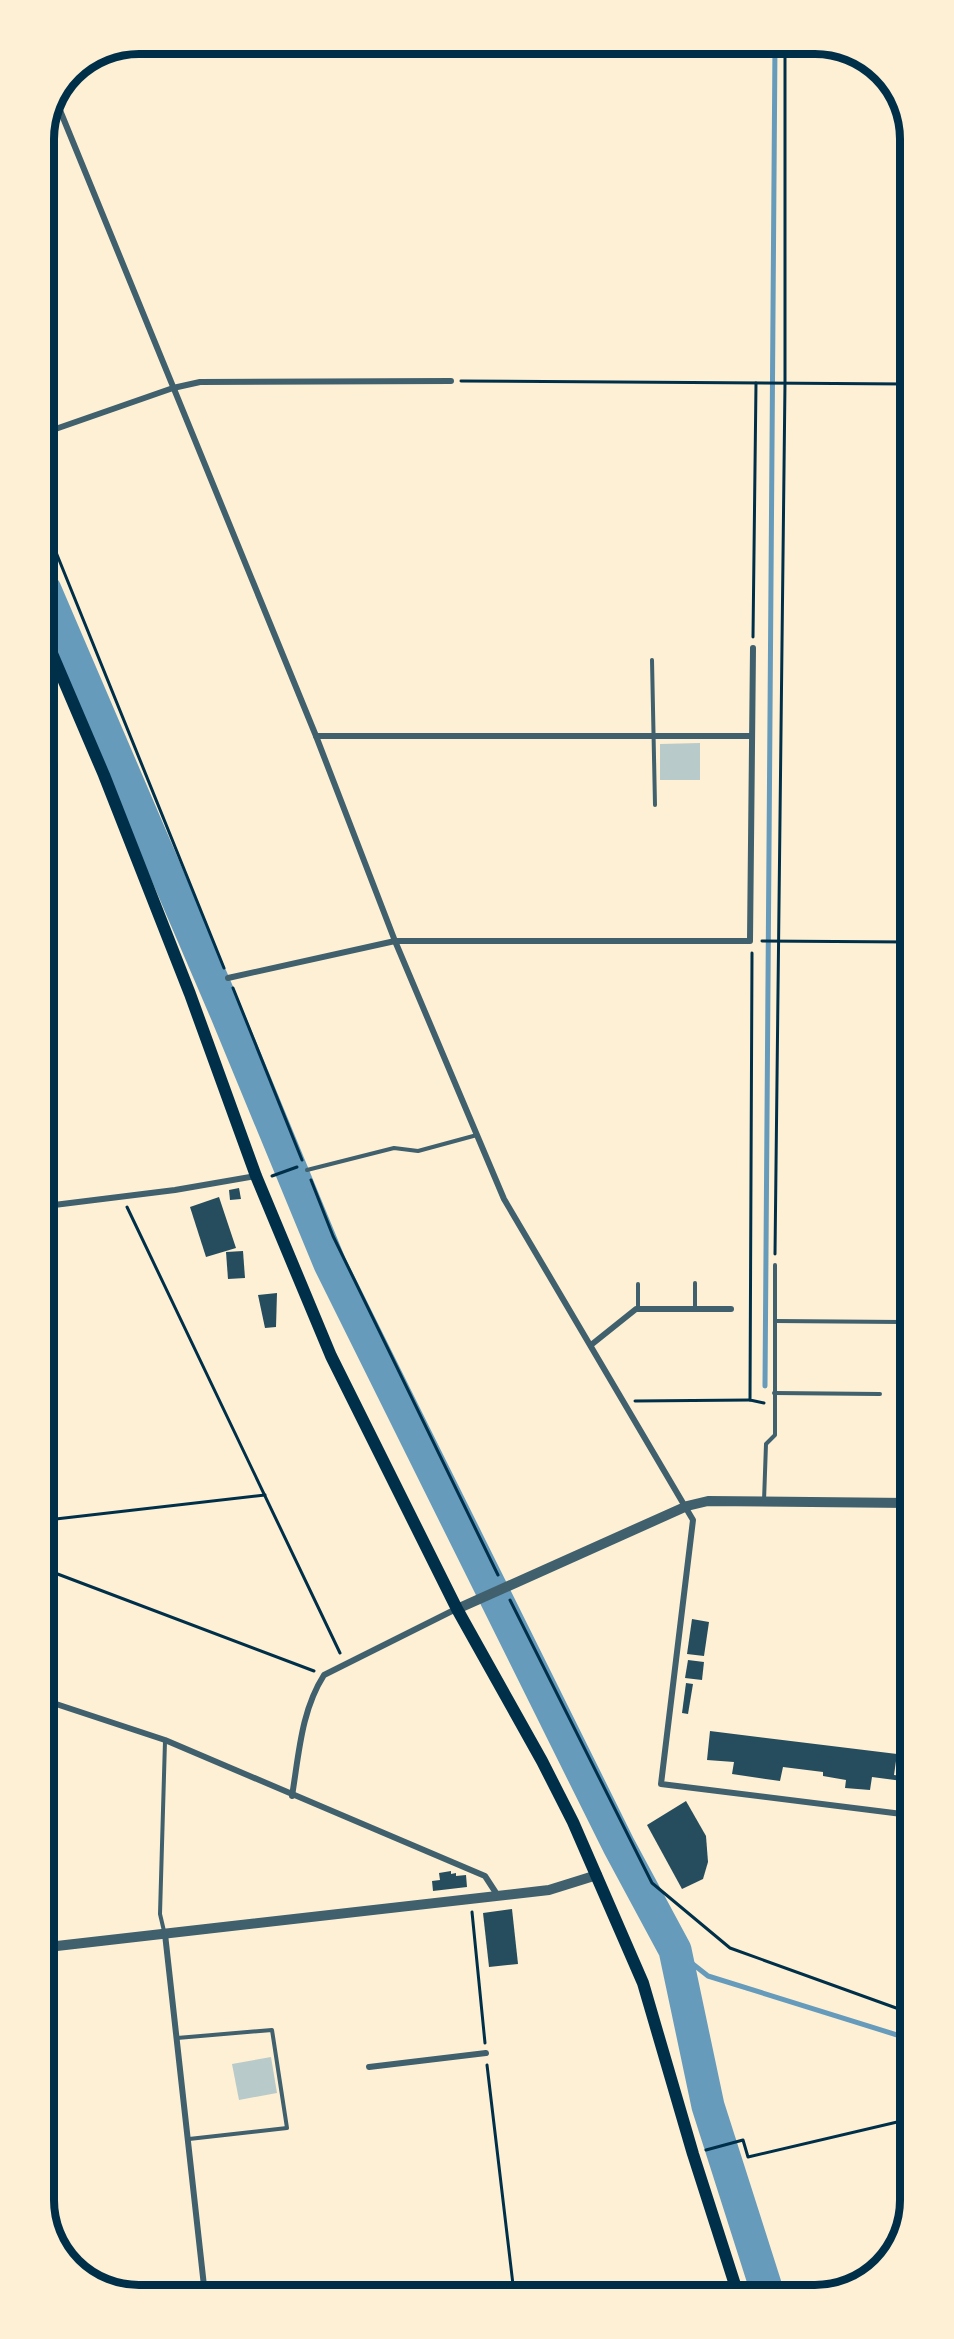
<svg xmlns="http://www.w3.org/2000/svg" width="954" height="2339" viewBox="0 0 954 2339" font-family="Barlow,sans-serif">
<rect width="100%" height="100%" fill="#fdf0d5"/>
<g fill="#b9caca">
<polygon points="700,743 700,780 660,780 660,744"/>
<polygon points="271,2057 277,2093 239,2100 232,2064"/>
</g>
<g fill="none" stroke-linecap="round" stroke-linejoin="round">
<g stroke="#669bbc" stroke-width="5">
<polyline points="765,1386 775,44"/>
<polyline points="675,1950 708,1976 910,2039"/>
</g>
<polyline stroke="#669bbc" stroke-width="33" points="45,590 226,1012 330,1264 619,1846 675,1950 708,2106 767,2291"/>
</g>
<g fill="#264d5e">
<polygon points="239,1188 241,1199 230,1200 229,1190"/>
<polygon points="219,1197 236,1248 206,1257 190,1207"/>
<polygon points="243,1251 245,1278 228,1279 226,1252"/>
<polygon points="277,1293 276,1327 265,1328 258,1295"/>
<polygon points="692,1619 709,1622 704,1656 687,1654"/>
<polygon points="688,1660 704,1662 702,1680 685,1678"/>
<polygon points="686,1683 693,1684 688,1714 682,1713"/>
<polygon points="710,1731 897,1754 894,1775 909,1777 910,1782 872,1777 870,1790 845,1788 846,1780 823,1776 823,1772 783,1767 780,1781 732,1774 734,1762 707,1760"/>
<polygon points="686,1801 706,1836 708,1862 703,1879 682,1889 647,1825"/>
<polygon points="451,1871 451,1874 456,1873 456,1876 466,1875 467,1887 433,1891 432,1881 440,1880 439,1873"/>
<polygon points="512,1909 518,1964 489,1967 483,1913"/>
</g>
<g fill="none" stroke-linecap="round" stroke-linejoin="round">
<g stroke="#003049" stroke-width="3">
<polyline points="461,381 906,384"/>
<polyline points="45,525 224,968"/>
<polyline points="753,637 756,383"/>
<polyline points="762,941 908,942"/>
<polyline points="752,953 750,1400 764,1403"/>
<polyline points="233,988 302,1160"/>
<polyline points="272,1176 297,1167"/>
<polyline points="311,1180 333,1236 498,1575"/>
<polyline points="127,1207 340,1653"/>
<polyline points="775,1254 785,383 785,44"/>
<polyline points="635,1401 750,1400"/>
<polyline points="47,1520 265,1495"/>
<polyline points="47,1570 314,1671"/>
<polyline points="510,1600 652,1883 730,1948 910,2013"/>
<polyline points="472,1912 485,2043"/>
<polyline points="487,2065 514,2293"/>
<polyline points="706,2150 743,2140 748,2157 910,2119"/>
</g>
<g stroke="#3f606c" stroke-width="4">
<polyline points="652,660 655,805"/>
<polyline points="307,1170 394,1148 418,1151 477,1135"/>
<polyline points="46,1196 48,1205"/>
<polyline points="695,1283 695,1309"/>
<polyline points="638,1309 638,1284"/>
<polyline points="775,1321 902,1322"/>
<polyline points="774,1393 880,1394"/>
<polyline points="764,1501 766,1444 775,1435 775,1265"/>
<polyline points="164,1931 160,1914 165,1741"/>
<polyline points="177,2038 272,2030 287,2128 189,2139"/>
</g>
<g stroke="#3f606c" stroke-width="6">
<polyline points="57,103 316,736 395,941 504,1199 693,1520 661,1784 910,1815"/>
<polyline points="44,433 173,388 200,382 451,381"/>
<polyline points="316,736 752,736"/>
<polyline points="228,978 395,941 750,941 753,648"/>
<polyline points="46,1206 175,1190 256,1176"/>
<polyline points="591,1345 636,1309 731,1309"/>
<polyline points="47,1701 165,1740 485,1876 498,1896"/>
<path d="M292,1796C299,1754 301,1711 324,1675L456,1609"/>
<polyline points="165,1934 205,2295"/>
<polyline points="369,2067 486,2053"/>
</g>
<g stroke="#3f606c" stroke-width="10">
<polyline points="457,1609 687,1506 708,1501 909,1503"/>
<polyline points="48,1947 549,1890 597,1875"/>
</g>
<polyline stroke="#003049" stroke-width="12" points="45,637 104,775 190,994 256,1176 331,1356 457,1609 542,1761 573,1822 643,1983 693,2154 737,2291"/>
</g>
<path d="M0 0H954V2339H0ZM139 54H815A85 85 0 0 1 900 139V2200A85 85 0 0 1 815 2285H139A85 85 0 0 1 54 2200V139A85 85 0 0 1 139 54Z" fill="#fdf0d5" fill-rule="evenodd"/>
<path fill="none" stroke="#003049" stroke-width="8" d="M139 54H815A85 85 0 0 1 900 139V2200A85 85 0 0 1 815 2285H139A85 85 0 0 1 54 2200V139A85 85 0 0 1 139 54Z"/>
</svg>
